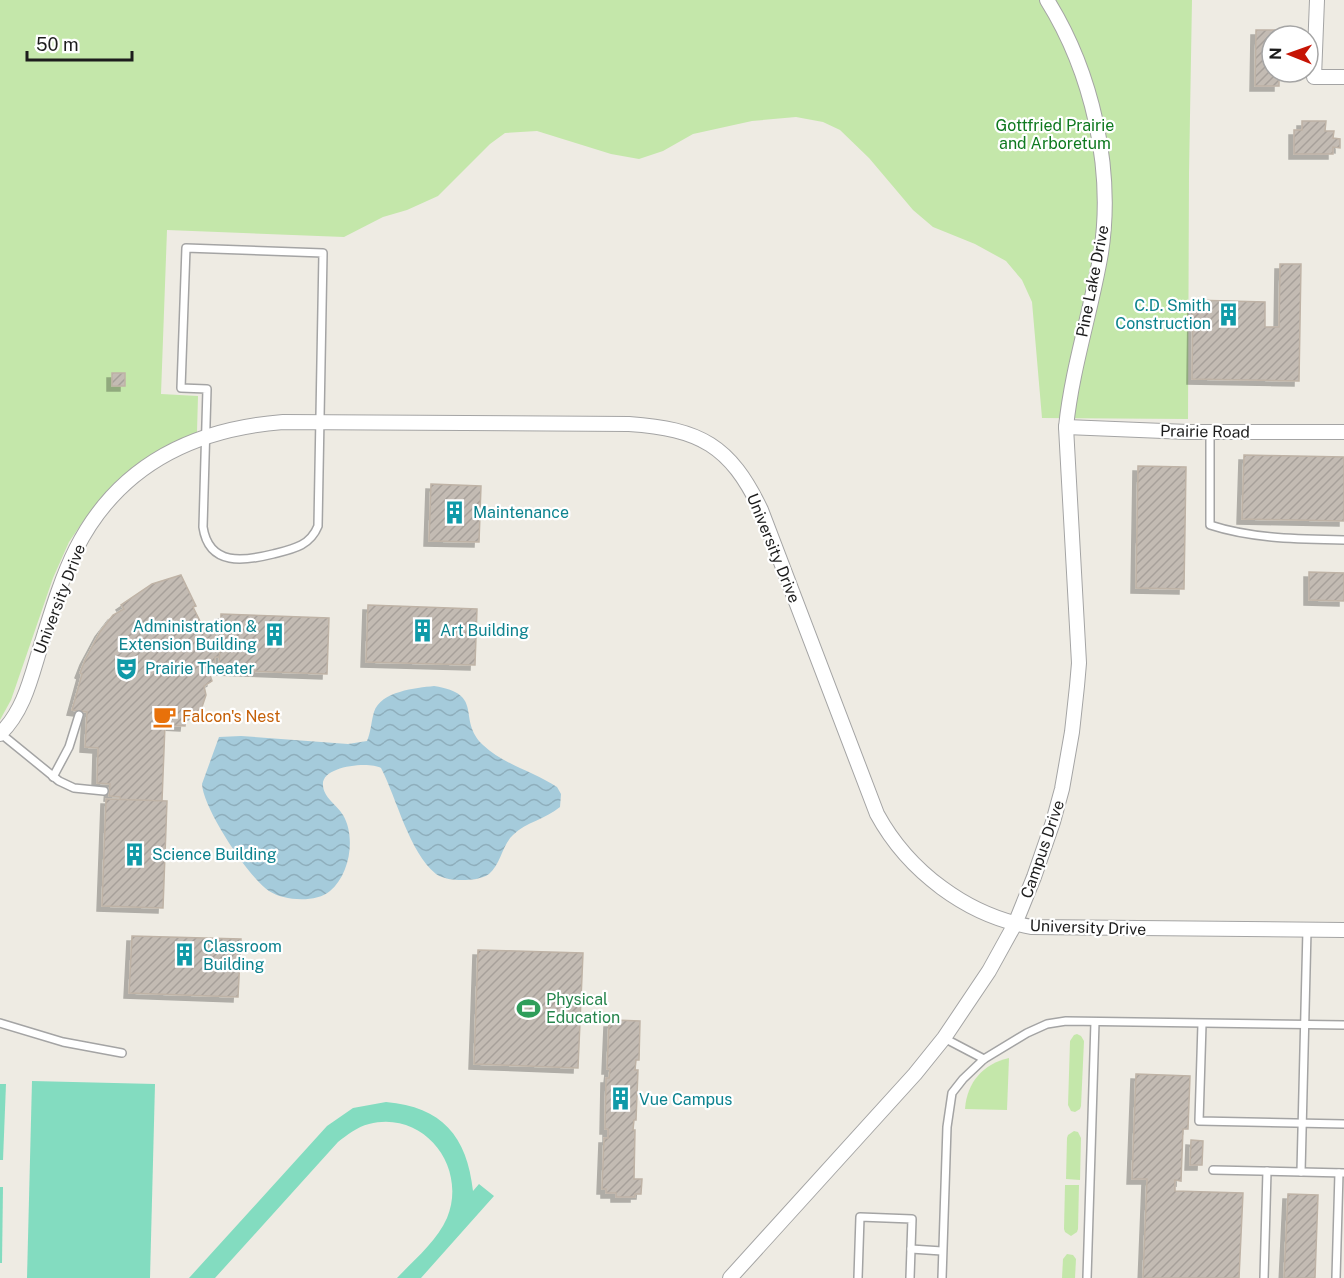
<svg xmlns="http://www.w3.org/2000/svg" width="1344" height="1278" viewBox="0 0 1344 1278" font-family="'Public Sans',sans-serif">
<defs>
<pattern id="water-waves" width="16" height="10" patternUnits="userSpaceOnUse" patternTransform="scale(1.5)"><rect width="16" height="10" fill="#a5cbdb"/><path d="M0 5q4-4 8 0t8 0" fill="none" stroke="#8eaebc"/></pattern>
<pattern id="building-hatch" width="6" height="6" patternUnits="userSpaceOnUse" patternTransform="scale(1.5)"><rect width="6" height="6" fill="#c3bbb3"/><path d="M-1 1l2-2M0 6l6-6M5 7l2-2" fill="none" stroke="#a7a09a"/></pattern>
<filter id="shadow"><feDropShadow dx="-5" dy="5" stdDeviation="0" flood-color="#0004"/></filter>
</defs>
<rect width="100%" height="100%" fill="#eeebe3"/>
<g fill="#c4e7aa">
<polygon points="0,0 1192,0 1189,173 1188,419 1042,418 1032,302 1022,280 1006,261 975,244 933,227 913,210 869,158 840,130 823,122 796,117 752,121 693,134 663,151 639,159 611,154 537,131 505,133 490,144 438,196 407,210 383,217 344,237 167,230 161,394 198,396 197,432 125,477 100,500 82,523 69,542 53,578 11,700 0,720"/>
<polygon points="1077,1034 1081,1036 1084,1041 1081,1106 1080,1109 1075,1112 1071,1111 1068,1105 1070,1041 1074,1035"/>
<path d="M1009,1058L1007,1110L965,1109C967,1082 983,1064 1009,1058Z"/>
<polygon points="1074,1131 1078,1132 1081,1138 1080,1180 1066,1179 1067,1138 1068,1135"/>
<polygon points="1065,1185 1079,1185 1078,1229 1077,1232 1071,1236 1065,1232 1064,1229"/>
<polygon points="1067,1254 1073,1255 1076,1259 1075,1278 1062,1278 1063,1259"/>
</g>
<g fill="#83dcc0">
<polygon points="32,1081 155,1084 150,1278 27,1278"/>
<polygon points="0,1084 6,1084 3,1160 0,1160"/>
<path d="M386,1102C442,1107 467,1136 473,1191L479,1184L494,1196L421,1278H397C414,1260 437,1241 447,1218C468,1167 424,1110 369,1124C357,1127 347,1135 338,1142L215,1278H189L327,1126L353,1108Z"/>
<polygon points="0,1187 3,1187 2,1263 0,1263"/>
</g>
<path fill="url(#water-waves)" d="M434,686C486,694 456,719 483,745C503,764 534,772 557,787L561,794L560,807C546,819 526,822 513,835C502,845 501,864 489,874C482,879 471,880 462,880C454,880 443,879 436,874C409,852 397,799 381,768C369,761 321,766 323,785C323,797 337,805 343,815C356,837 350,874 330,891C316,903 284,901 269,891C248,877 203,808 202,784L219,737L241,736L348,744L367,741C371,732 371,722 374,712C381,691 416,688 434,686Z"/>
<g fill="url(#building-hatch)" stroke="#bfb3a6" stroke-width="1.5" filter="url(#shadow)">
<polygon points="1256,30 1280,30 1280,36 1272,36 1272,72 1279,72 1279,86 1255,86"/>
<polygon points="1302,121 1326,121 1325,131 1334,131 1333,138 1340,139 1340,148 1333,147 1333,154 1294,154 1294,130 1302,130"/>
<polygon points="1280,264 1301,264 1299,381 1192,379 1193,300 1265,302 1265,327 1279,327"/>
<rect x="112" y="373" width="13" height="13"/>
<polygon points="1244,455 1344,457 1344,521 1242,519"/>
<polygon points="1138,466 1186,467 1184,589 1136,588"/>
<polygon points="431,484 481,486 479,542 429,541"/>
<polygon points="1309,572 1344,573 1344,601 1309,600"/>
<polygon points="181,575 196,606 193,607 204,629 221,622 220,657 215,657 214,670 210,675 212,681 204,686 206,695 202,707 193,715 186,717 185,726 165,725 162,801 120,800 120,797 109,796 110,784 97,783 98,748 85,747 87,712 72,710 82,674 80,673 85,660 100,632 113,615 124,609 121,605 152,584"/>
<polygon points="368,605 477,609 475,665 366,662"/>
<polygon points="221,614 329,618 327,674 219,670"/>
<polygon points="106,799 167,801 163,908 102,906"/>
<polygon points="132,936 241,939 238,997 129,993"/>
<polygon points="478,950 583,953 578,1068 474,1064"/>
<polygon points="614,1020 640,1021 639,1060 636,1060 635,1070 638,1070 636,1120 634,1120 633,1130 635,1130 634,1179 642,1179 641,1194 635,1194 635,1197 616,1197 616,1193 606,1193 606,1189 602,1189 604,1138 608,1138 608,1129 605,1129 606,1078 609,1078 610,1069 607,1069 609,1022 614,1022"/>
<polygon points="1136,1074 1190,1076 1188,1129 1183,1129 1181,1181 1175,1180 1175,1191 1243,1193 1239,1278 1143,1278 1147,1179 1132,1179"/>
<polygon points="1191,1140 1203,1141 1202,1165 1190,1165"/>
<polygon points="1288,1194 1318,1195 1315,1278 1284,1278"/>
</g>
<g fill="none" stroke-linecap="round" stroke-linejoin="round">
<defs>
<g id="service">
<path d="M186,248L323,253L318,526C310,546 293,549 273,554C245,561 209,567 203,527L207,389L181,388Z"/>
<path d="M1210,431V525C1253,539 1299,539 1344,540"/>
<polyline points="0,733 59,781 74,788 104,791"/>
<polyline points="53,777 69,747 79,715"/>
<polyline points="0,1023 63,1042 122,1053"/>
<polyline points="1202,1024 1199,1121 1344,1124"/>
<polyline points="944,1038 984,1059"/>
<polyline points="1213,1170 1344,1173"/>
<polyline points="1301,1172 1307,930"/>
<polyline points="911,1249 942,1251"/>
<polyline points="858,1278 860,1217 912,1219 910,1278"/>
<polyline points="942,1278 947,1127 952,1093 963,1079 984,1059 1027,1033 1047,1024 1066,1021 1344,1025"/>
<polyline points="1087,1278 1095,1022"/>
<polyline points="1264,1278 1267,1171"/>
<polyline points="1336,1278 1339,1173"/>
</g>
<g id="minor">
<polyline points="1317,0 1314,77 1344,77"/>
<polyline points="1066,427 1188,432 1344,432"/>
<path d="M0,734C26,709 32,672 43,639C52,610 62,577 76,549C118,466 193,429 283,422L629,424C700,429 730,445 761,510L877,814C908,871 967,916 1032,927L1344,930"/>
<path d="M730,1278L915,1074L944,1038L989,971L1015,924L1034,877L1053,822L1062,789L1072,732L1077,686L1079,663L1066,427C1072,368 1091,312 1101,253C1114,168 1092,72 1047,0"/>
</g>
</defs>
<use href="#service" stroke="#a4a4a4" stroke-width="10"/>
<use href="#minor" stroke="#a4a4a4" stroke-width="16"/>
<use href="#service" stroke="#fff" stroke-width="7"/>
<use href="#minor" stroke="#fff" stroke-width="14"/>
</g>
<defs>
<symbol id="building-bare" viewBox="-9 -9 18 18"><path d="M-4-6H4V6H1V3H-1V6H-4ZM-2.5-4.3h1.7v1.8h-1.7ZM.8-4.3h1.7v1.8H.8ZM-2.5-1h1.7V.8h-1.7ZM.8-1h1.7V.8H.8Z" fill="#0f9aa8" stroke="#fff" stroke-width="2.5" paint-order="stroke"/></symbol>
<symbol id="theatre-bare" viewBox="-9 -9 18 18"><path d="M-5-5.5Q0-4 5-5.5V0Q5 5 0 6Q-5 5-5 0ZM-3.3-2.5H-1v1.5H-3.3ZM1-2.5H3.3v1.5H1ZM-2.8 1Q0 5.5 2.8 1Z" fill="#0f9aa8" stroke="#fff" stroke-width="2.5" paint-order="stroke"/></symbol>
<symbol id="cafe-bare" viewBox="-9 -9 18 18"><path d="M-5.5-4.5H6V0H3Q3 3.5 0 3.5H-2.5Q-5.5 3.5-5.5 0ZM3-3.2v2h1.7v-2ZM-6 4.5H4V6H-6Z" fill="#e8710a" stroke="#fff" stroke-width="2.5" paint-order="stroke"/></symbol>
<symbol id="stadium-bare" viewBox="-9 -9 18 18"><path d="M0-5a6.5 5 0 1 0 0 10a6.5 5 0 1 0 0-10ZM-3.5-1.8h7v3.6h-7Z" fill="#2e9e5b" stroke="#fff" stroke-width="2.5" paint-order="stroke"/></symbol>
</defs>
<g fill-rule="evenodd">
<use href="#building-bare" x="1212" y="298" width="33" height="33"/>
<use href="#building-bare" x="438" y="496" width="33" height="33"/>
<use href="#building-bare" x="406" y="614" width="33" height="33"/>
<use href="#building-bare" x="258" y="618" width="33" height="33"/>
<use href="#theatre-bare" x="110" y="652" width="33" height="33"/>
<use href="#cafe-bare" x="148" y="700" width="33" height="33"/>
<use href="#building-bare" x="118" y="838" width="33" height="33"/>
<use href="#building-bare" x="168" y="938" width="33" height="33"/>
<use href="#stadium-bare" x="512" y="992" width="33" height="33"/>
<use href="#building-bare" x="604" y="1082" width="33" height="33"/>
</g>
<g text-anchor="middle" stroke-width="4.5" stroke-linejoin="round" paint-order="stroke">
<g font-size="16" fill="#0e791f" stroke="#fff">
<text x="1055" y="131">Gottfried Prairie<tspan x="1055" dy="18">and Arboretum</tspan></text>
</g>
<g font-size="16" fill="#1d1d1d" stroke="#fff">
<text transform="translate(1092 281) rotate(-79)" y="6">Pine Lake Drive</text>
<text transform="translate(1205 431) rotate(1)" y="6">Prairie Road</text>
<text transform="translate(774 548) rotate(68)" y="6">University Drive</text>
<text transform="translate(59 599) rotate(-69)" y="6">University Drive</text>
<text transform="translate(1042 849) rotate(-71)" y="6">Campus Drive</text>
<text transform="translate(1088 927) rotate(2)" y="6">University Drive</text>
</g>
<g font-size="16" fill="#0d838f" stroke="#fff" text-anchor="start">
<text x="1211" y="311" text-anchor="end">C.D. Smith<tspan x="1211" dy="18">Construction</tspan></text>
<text x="473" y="518">Maintenance</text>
<text x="257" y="632" text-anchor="end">Administration &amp;<tspan x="257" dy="18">Extension Building</tspan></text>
<text x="440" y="636">Art Building</text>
<text x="145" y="674">Prairie Theater</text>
<text x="152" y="860">Science Building</text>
<text x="203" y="952">Classroom<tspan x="203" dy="18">Building</tspan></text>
<text x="639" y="1105">Vue Campus</text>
</g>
<g font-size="16" fill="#c56008" stroke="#fff" text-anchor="start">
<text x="182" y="722">Falcon's Nest</text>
</g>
<g font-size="16" fill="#27864d" stroke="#fff" text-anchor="start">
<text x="546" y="1005">Physical<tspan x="546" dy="18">Education</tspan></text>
</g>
</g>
<g transform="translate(1290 54) rotate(271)"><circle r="28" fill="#ffffff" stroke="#a5a5a5" stroke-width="1.5"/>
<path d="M0-4.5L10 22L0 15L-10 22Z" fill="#c61405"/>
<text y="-9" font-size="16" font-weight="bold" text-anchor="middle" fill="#1d1d1d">N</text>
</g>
<path d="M27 51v9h105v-9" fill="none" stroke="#1d1d1d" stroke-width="3"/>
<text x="36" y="51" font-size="18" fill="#1d1d1d" stroke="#ffffff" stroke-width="4.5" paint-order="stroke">50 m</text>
</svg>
